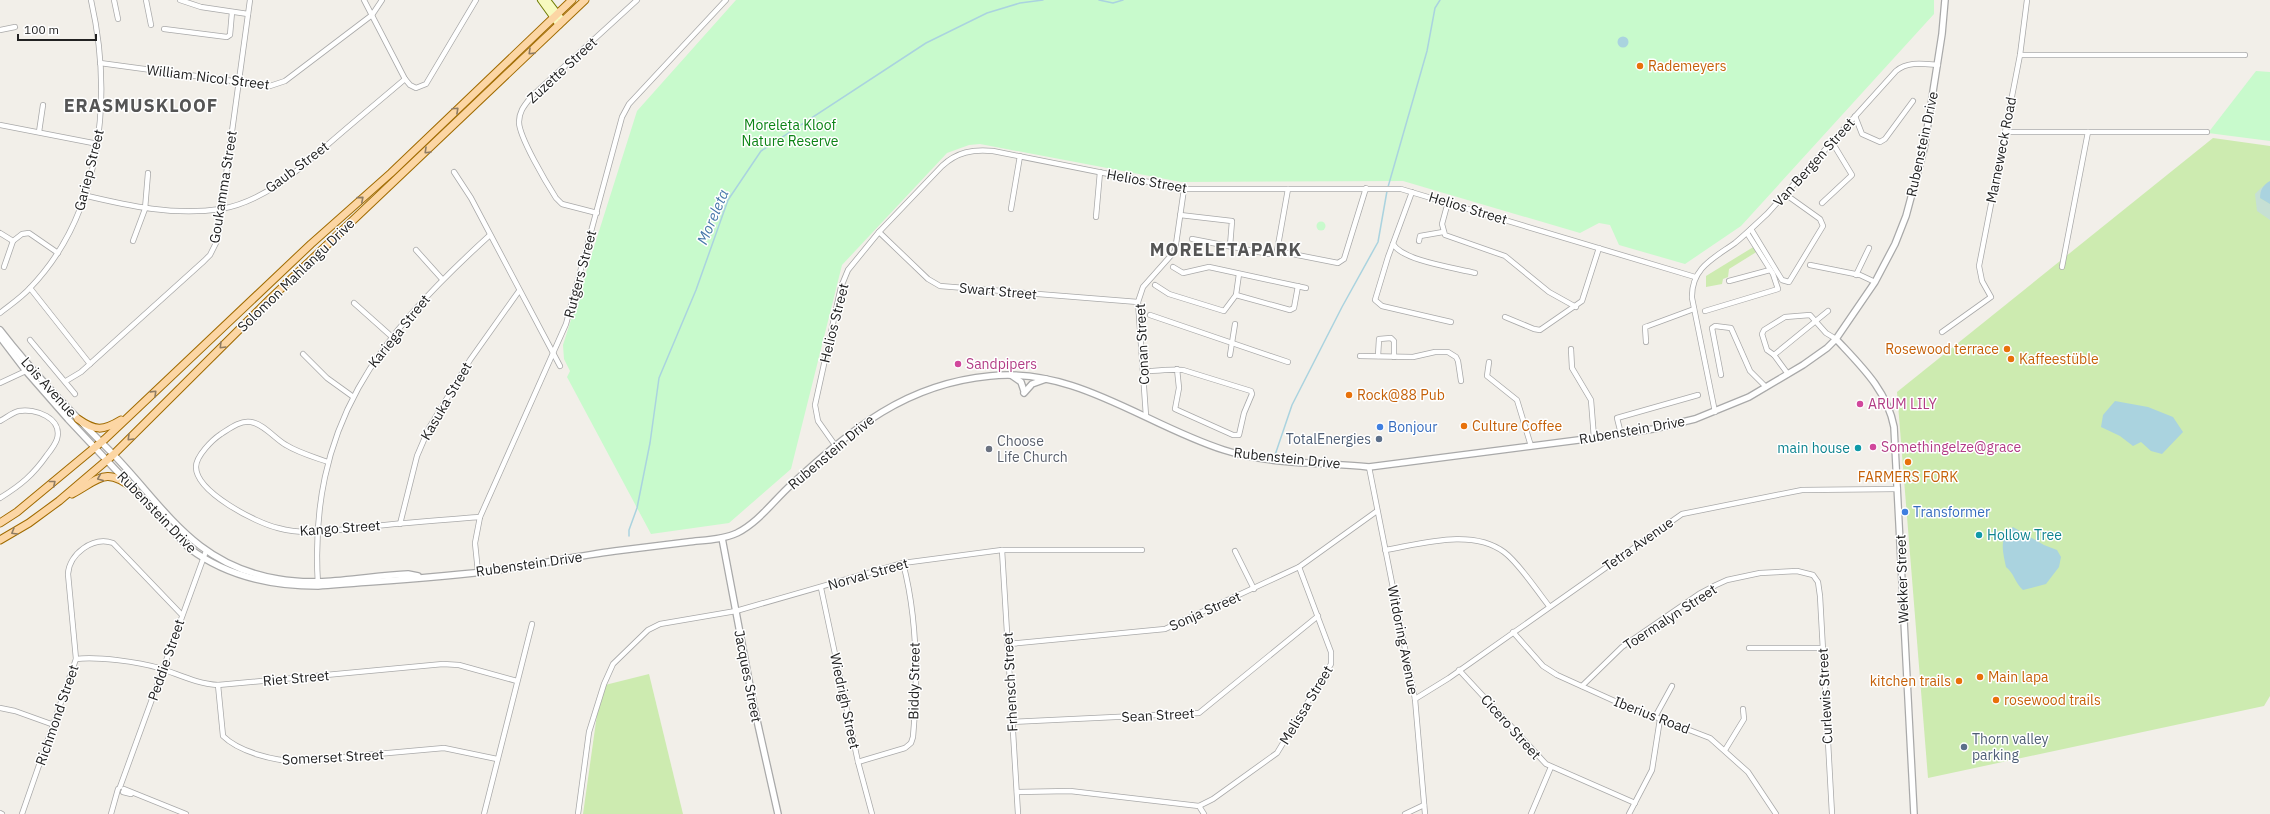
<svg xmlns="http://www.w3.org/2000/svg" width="2270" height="814" viewBox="0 0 2270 814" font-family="'IBM Plex Sans',sans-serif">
<rect width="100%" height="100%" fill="#f2efe9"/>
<g fill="#cdebb0">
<polygon points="2213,138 2270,146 2270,696 2264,706 1928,778 1897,392"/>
<polygon points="1755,246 1758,251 1729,269 1728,277 1723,279 1722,284 1706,287 1706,276"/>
<polygon points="649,674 683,814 583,814 601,686"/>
</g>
<polygon fill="#c6e0d4" points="2263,186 2260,198 2270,204 2270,220 2257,211 2255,194"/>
<g fill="#c8facc">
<polygon points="736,0 1934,0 1934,14 1741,226 1685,264 1619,245 1610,225 1599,223 1580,233 1403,181 1181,182 980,144 969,145 947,153 842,265 791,469 729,523 651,534 567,377 570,371 564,359 563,345 637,111"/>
<polygon points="2256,71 2270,72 2270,141 2208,133"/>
<circle cx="1321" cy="226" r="4.5"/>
</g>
<g fill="#aad3df">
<circle cx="1623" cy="42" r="5.5"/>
<path d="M2270,181V204L2260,198C2260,190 2263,185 2270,181Z"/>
<polygon points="2115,401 2148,407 2173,417 2183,432 2162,454 2151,451 2141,442 2133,446 2120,436 2101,427 2103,415"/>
<path d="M2013,527L2044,545L2057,550L2061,557L2059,567L2046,584L2023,590C2015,583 2014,573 2006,567C2003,551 1998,539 2013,527Z"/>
</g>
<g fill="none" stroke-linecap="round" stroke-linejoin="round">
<g stroke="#aad3df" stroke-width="1.5">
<polyline points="1099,0 1113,3 1123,0"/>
<polyline points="1388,187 1427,51 1435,8 1440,0"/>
<polyline points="1274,458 1292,405 1342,307 1378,242 1387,191"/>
<polyline points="629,536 629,530 637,508 650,443 659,378 696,290 728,200 761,151 926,43 987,13 1020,3 1043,0"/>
</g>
<defs>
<g id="minor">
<polyline points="114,0 118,19"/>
<polyline points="146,0 151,25"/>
<polyline points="180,0 201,7 248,14"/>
<polyline points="364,0 405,79 410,85 416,88 426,84 476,0"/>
<polyline points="164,29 227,37 230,35 232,12"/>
<polyline points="0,30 15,27"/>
<polyline points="2020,55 2245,55"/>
<polyline points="100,63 270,86 285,81 372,15 382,0"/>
<polyline points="1855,116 1862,134 1880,142 1885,139 1913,101"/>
<polyline points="0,125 98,144"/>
<polyline points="39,132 43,105"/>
<polyline points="2005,132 2207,132"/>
<polyline points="454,172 471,198 560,366"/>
<polyline points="1288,189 1277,251 1338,263 1344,259 1366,188"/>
<polyline points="1412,192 1388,257 1375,300 1382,306 1451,322"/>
<path d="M83,195C129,206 174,216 221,209C268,201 306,163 340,134C362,115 384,97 405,79"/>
<polyline points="1448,202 1442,224 1445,235 1505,256 1549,292 1576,307"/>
<polyline points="1822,203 1852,175 1832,142"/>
<polyline points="1011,209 1020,156"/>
<path d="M597,213L562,204L556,198C547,184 519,137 519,122C519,111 525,105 531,97L637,0"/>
<polyline points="1180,215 1232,221 1230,246"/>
<polyline points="1096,217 1100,172"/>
<polyline points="1751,229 1782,280 1789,282 1823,226 1820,219 1785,194"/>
<polyline points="879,232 928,279 940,286 1138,302"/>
<polyline points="0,233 13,241 22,234 29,233 58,253"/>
<polyline points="1192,239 1269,254"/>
<polyline points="133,241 145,209 148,173"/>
<polyline points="1419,241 1420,236 1443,232"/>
<path d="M1393,244C1403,261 1456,268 1475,273"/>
<polyline points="416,250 442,279"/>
<polyline points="1810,265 1860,275 1875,282"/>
<polyline points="4,267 13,241"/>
<polyline points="1173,267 1183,273 1209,267 1306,288"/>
<polyline points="2062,267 2088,132"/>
<polyline points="1856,275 1869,248"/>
<polyline points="1729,281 1770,270"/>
<polyline points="1155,285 1169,294 1224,311 1236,295 1239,274"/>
<polyline points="30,288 90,364"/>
<polyline points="1236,295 1290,310 1294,308 1298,286"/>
<polyline points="354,303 391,336"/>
<polyline points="1705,311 1778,289 1773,274 1747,233"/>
<path d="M0,313C10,305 22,297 30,288C102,213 113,97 91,0"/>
<polyline points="1150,315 1288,362"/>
<polyline points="1505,317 1534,329 1540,330 1582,301 1599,248"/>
<polyline points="1942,332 1991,297 1982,281 1979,266 2020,55 2027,0"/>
<polyline points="30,340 75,394"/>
<polyline points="1646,342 1645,327 1648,326 1694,309"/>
<polyline points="1571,349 1572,368 1591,400 1594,438"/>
<polyline points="303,354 327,378 352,396"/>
<polyline points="1230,355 1235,324"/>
<polyline points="1774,355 1828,311"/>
<polyline points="1360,356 1413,357 1435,352 1448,352 1456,357 1458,361 1461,381"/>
<polyline points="1378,356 1379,339 1391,338 1394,341 1394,357"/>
<polyline points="1489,362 1487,376 1517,400 1531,446"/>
<path d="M1151,371C1162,370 1172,369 1183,370L1251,391L1252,394L1244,413L1239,435H1233L1175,409L1179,388L1177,369"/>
<polyline points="1788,374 1774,355 1767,350 1762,334 1764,330 1785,317 1810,315 1826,333 1836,339"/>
<polyline points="1721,375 1712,328 1715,326 1731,328 1750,371 1766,387"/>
<polyline points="66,381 81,372 204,261 210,255 217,241 250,0"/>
<polyline points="0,383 28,370"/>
<path d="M1715,412L1692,298C1691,268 1714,258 1735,243C1746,234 1756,224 1767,214L1896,71C1908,61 1924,64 1938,65"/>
<polyline points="1146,416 1138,302 1143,287 1175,251 1184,189"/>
<path d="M0,421C6,418 13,412 19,411C35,408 63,418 57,439C55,445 51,450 47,455C33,475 21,485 0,498"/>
<polyline points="1621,434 1617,418 1698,395"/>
<path d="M835,445L818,421L815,405L841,287L848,270L879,232L942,166C957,152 973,149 993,151L1184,189H1401L1695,277"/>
<path d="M328,462C314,457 299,453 286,445C275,439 264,424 251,422C240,420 229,429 221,434C212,440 196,456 196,467C196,492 256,523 278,528C306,536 336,530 365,527C403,523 442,520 480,517"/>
<polyline points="1369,467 1415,699 1425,814"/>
<polyline points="400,524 417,456 429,428 470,360 519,291"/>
<polyline points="1002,550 1018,814"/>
<path d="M1385,550C1421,544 1472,528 1504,552C1519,563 1537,591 1549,606"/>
<polyline points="1235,551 1254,589"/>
<polyline points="478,572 475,543 480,517 566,324 622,117 629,104 726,0"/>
<path d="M318,585C308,425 378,337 490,235"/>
<polyline points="821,588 858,762 872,814"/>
<polyline points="1513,632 1543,666 1557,675 1619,703 1710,738 1748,772 1776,814"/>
<polyline points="1009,644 1165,629 1299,567 1377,511"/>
<polyline points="1749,648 1822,648"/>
<path d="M76,659C96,656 139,662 159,668C178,674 197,684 218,685L443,664L459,665L517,681"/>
<polyline points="1459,670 1546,764 1635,803"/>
<path d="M218,685L223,736C239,752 277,762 299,761L444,748L497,759"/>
<polyline points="1582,686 1622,647 1699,594 1716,585 1727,580 1760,573 1797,571 1813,575 1818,582 1820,596 1832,814"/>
<polyline points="1415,699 1449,678 1682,514 1802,490 1898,489"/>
<polyline points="0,708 15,711 54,725"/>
<polyline points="1655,717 1672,686"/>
<polyline points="1012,722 1199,713 1318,616"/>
<polyline points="1725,750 1744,719 1743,709"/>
<path d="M858,762L905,748L911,743L913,737C918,679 918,620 903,563"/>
<polyline points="120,787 206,551"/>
<polyline points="124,789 186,814"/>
<polyline points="123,792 131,794"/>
<polyline points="1017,792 1070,791 1199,806 1204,814"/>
<polyline points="1199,806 1213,799 1277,753 1331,664 1331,652 1299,567"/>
<polyline points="0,813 2,814"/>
<path d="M22,814L76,659L68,574C69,554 93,536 113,543L182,615"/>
<polyline points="111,814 118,789"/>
<polyline points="484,814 532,624"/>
<polyline points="578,814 589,732 604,684 613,664 648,630 660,624 736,611 903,563 1002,550 1142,550"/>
<polyline points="1405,814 1424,805"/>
<polyline points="1531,814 1551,767"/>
<polyline points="1629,814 1652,770 1660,719"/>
</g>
<g id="tertiary">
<path d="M0,330C34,374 73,414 112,453C166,509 194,565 278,579C321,587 365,576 408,574L418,576"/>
<path d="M0,337L26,371L68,419L189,548C226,576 272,586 318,586C378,581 438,578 498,570C537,565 576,556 615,551C639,548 663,545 688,542C704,540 722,540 737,533C759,522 774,500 792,484C852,429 905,384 990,376C1077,367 1145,425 1224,450C1270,465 1322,462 1369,467L1594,438L1653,429L1695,419L1749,397L1803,365L1827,348L1836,339L1875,282L1895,244L1906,216L1924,149L1942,34L1945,0"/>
<path d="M1836,339C1861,366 1887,390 1894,427L1914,814"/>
<polyline points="1011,375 1021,382 1024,391"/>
<polyline points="1024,393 1032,384 1046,379"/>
<polyline points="722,538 754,707 778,814"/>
</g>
<g id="secondary">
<polyline points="541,0 559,25"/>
<polyline points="547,0 563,21"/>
</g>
<g id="primary">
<path d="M78,419C95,431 103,431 121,420"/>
<path d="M72,494C100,479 105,466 134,489"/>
<polyline points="0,523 17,512 105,439 311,244 391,173 572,0"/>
<polyline points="0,540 29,523 59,501 113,455 270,299 585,0"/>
</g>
</defs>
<use href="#minor" stroke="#a9a9a9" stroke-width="6"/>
<use href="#tertiary" stroke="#a9a9a9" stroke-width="8"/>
<use href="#secondary" stroke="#707d05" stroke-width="8"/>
<use href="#primary" stroke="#a06b00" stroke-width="9"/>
<use href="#minor" stroke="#fff" stroke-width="4.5"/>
<use href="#tertiary" stroke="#fff" stroke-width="5.5"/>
<use href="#secondary" stroke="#f7fabf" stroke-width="6"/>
<use href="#primary" stroke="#fcd6a4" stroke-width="7"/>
</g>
<defs><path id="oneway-chevron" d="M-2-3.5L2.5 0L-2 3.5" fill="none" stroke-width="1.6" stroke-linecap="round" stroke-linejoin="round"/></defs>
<g stroke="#8f7c63">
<use href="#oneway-chevron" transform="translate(531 52) rotate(136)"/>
<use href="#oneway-chevron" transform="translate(456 110) rotate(-43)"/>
<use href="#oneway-chevron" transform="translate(427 151) rotate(136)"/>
<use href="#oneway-chevron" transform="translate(361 199) rotate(-41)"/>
<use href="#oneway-chevron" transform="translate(222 346) rotate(135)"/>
<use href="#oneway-chevron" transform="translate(154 393) rotate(-44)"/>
<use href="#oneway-chevron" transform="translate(130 438) rotate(135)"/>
<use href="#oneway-chevron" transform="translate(100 478) rotate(157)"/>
<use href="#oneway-chevron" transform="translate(53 483) rotate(-39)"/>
<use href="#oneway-chevron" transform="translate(14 532) rotate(150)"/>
</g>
<g fill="#e8710a" stroke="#fff" stroke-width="1.5">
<circle cx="1640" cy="66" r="4"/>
<circle cx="2007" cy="349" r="4"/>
<circle cx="2011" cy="359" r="4"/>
<circle cx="1349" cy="395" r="4"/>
<circle cx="1464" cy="426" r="4"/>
<circle cx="1908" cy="462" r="4"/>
<circle cx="1980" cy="677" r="4"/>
<circle cx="1959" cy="681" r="4"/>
<circle cx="1996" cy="700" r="4"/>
</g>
<g fill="#d1479c" stroke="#fff" stroke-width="1.5">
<circle cx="958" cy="364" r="4"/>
<circle cx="1860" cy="404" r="4"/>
<circle cx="1873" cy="447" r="4"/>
</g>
<g fill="#3f7fe0" stroke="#fff" stroke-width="1.5">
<circle cx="1380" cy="427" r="4"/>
<circle cx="1905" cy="512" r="4"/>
</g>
<g fill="#5c6f8a" stroke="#fff" stroke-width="1.5">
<circle cx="1379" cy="439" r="4"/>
<circle cx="1964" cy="747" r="4"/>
</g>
<g fill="#0f9aa8" stroke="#fff" stroke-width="1.5">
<circle cx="1858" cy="448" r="4"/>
<circle cx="1979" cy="535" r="4"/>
</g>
<circle fill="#6b7280" stroke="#fff" stroke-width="1.5" cx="989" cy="449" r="4"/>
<g text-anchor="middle" stroke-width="3" stroke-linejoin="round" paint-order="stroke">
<g font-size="14" fill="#c56008" stroke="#fff" text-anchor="start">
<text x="1648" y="71">Rademeyers</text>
<text x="1999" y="354" text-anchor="end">Rosewood terrace</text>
<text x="2019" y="364">Kaffeestüble</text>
<text x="1357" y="400">Rock@88 Pub</text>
<text x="1472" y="431">Culture Coffee</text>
<text x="1908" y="482" text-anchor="middle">FARMERS FORK</text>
<text x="1988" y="682">Main lapa</text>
<text x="1951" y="686" text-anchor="end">kitchen trails</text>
<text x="2004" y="705">rosewood trails</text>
</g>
<g font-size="14" fill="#222" stroke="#fff">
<text transform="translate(562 70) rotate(-43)" y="5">Zuzette Street</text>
<text transform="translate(208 77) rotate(7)" y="5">William Nicol Street</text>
<text transform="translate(1922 144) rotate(-78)" y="5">Rubenstein Drive</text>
<text transform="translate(2001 150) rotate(-79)" y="5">Marneweck Road</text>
<text transform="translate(1814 162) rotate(-48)" y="5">Van Bergen Street</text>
<text transform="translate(297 167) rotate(-37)" y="5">Gaub Street</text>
<text transform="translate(89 170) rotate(-76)" y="5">Gariep Street</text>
<text transform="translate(1147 181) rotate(10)" y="5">Helios Street</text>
<text transform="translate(223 187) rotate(-81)" y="5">Goukamma Street</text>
<text transform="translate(1468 208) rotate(17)" y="5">Helios Street</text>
<text transform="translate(580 274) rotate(-75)" y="5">Rutgers Street</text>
<text transform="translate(296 275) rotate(-44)" y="5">Solomon Mahlangu Drive</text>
<text transform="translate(998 291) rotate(5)" y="5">Swart Street</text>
<text transform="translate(834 323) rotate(-76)" y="5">Helios Street</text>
<text transform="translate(399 331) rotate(-51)" y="5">Kariega Street</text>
<text transform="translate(1142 344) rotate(-93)" y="5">Conan Street</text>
<text transform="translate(49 387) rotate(48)" y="5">Lois Avenue</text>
<text transform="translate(446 401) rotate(-60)" y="5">Kasuka Street</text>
<text transform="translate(1632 430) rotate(-10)" y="5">Rubenstein Drive</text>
<text transform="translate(831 452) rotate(-40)" y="5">Rubenstein Drive</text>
<text transform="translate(1287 458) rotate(6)" y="5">Rubenstein Drive</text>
<text transform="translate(157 512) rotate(46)" y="5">Rubenstein Drive</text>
<text transform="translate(340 528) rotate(-4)" y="5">Kango Street</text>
<text transform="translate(1638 544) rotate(-35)" y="5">Tetra Avenue</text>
<text transform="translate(529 564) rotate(-8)" y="5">Rubenstein Drive</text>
<text transform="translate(868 574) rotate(-16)" y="5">Norval Street</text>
<text transform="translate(1902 579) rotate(-92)" y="5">Wekker Street</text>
<text transform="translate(1205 611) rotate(-24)" y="5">Sonja Street</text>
<text transform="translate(1670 617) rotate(-33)" y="5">Toermalyn Street</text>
<text transform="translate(1403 640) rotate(79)" y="5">Witdoring Avenue</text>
<text transform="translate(166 660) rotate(-71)" y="5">Peddie Street</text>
<text transform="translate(748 676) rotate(79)" y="5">Jacques Street</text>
<text transform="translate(296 678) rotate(-5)" y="5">Riet Street</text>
<text transform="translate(914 681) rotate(-89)" y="5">Biddy Street</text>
<text transform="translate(1010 682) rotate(-93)" y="5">Frhensch Street</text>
<text transform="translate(1825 696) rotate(-93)" y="5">Curlewis Street</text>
<text transform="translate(845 701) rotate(78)" y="5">Wiedrigh Street</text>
<text transform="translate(1306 705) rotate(-59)" y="5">Melissa Street</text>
<text transform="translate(57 715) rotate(-71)" y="5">Richmond Street</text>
<text transform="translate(1158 715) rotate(-3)" y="5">Sean Street</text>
<text transform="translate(1652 715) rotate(21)" y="5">Iberius Road</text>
<text transform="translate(1511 727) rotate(48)" y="5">Cicero Street</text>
<text transform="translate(333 757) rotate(-3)" y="5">Somerset Street</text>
</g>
<g font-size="14" fill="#0c8416" stroke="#fff">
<text x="790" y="130">Moreleta Kloof<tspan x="790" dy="16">Nature Reserve</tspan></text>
</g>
<g font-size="14" fill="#b23c85" stroke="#fff" text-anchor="start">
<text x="966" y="369">Sandpipers</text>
<text x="1868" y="409">ARUM LILY</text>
<text x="1881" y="452">Somethingelze@grace</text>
</g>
<g font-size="14" fill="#366cbe" stroke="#fff" text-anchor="start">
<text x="1388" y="432">Bonjour</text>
<text x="1913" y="517">Transformer</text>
</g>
<g font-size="14" fill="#4e5e75" stroke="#fff" text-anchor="end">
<text x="1371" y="444">TotalEnergies</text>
<text x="1972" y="744" text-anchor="start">Thorn valley<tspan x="1972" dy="16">parking</tspan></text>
</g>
<g font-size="14" fill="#5b616d" stroke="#fff" text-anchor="start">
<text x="997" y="446">Choose<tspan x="997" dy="16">Life Church</tspan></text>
</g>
<g font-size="14" fill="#0d838f" stroke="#fff" text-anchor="end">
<text x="1850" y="453">main house</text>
<text x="1987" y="540" text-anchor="start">Hollow Tree</text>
</g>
<g font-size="15" font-style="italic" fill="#4a7aab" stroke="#fff">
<text transform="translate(713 217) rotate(-67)" y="5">Moreleta</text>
</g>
<g font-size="18" font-weight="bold" letter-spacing="1" fill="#555" stroke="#fff">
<text x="141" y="112">ERASMUSKLOOF</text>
<text x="1226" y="256">MORELETAPARK</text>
</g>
</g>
<path d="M18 34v6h78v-6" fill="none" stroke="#222222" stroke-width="2"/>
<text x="24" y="34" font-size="12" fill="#222222" stroke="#ffffff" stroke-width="3" paint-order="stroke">100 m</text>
</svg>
